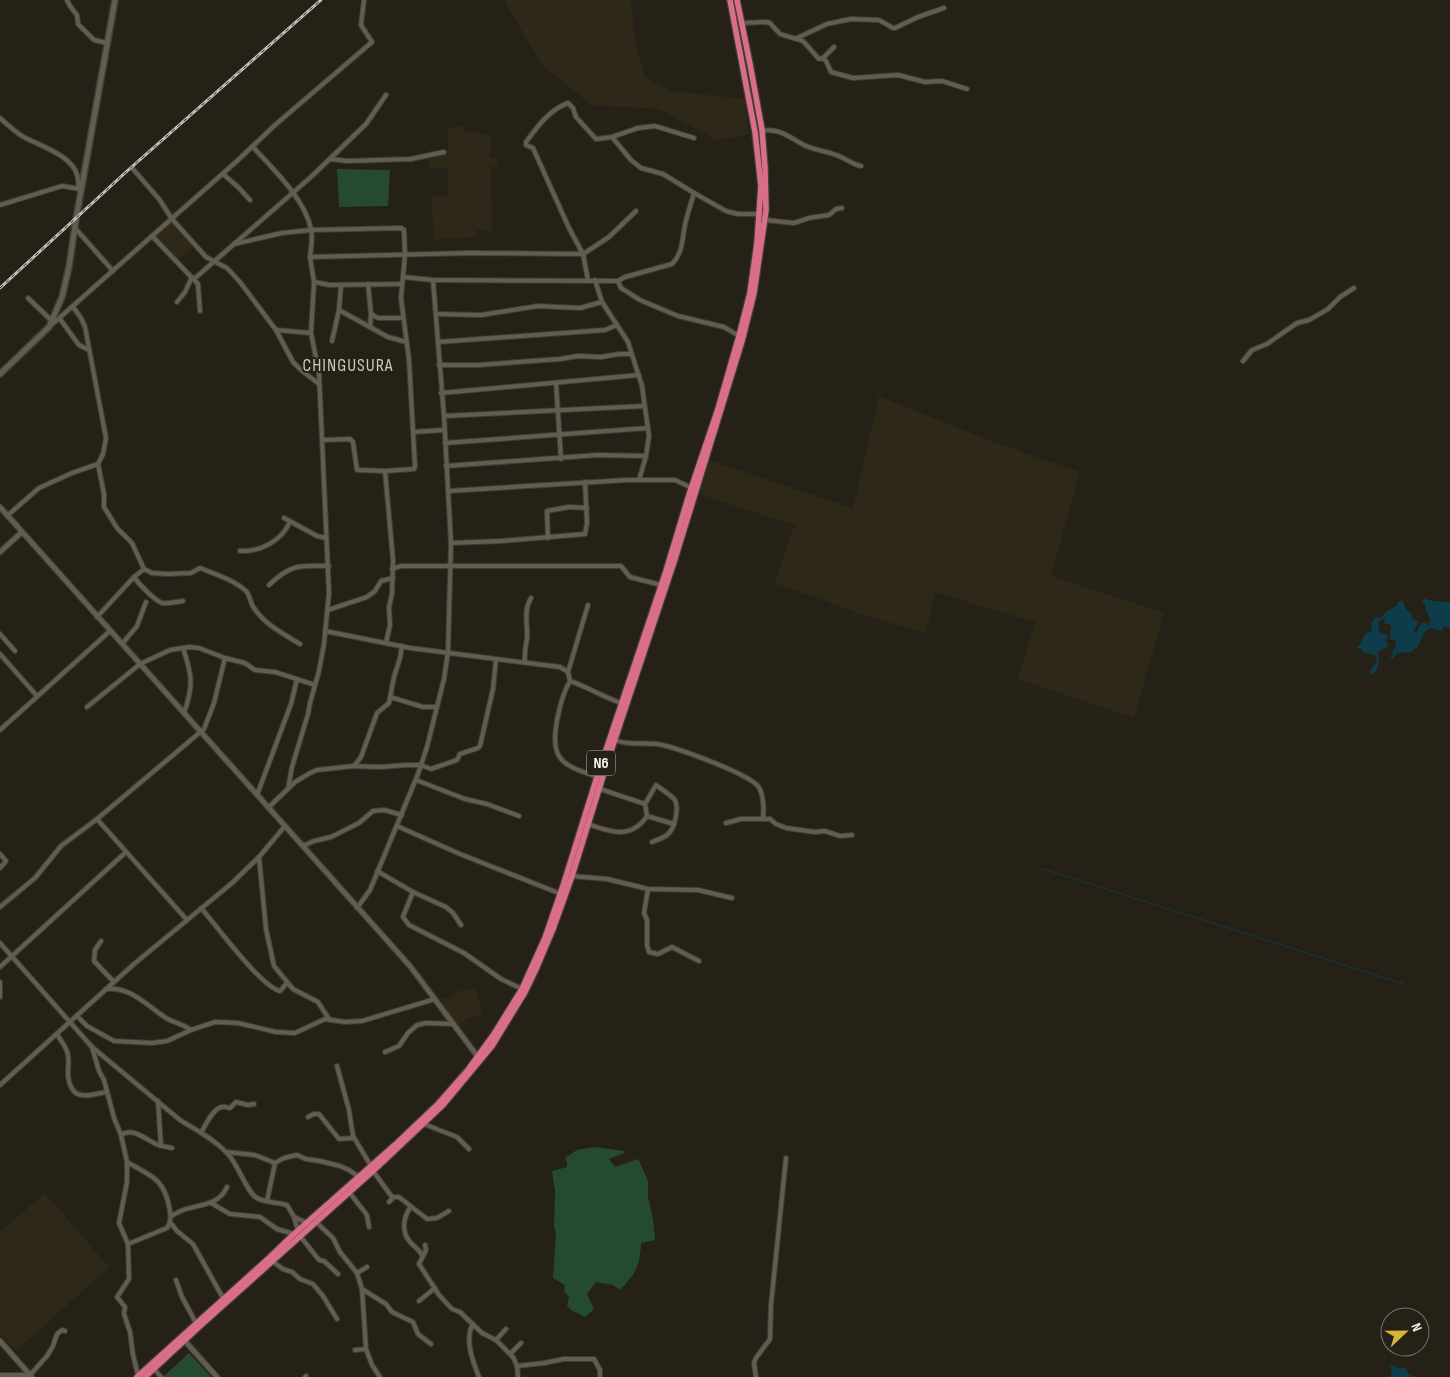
<svg xmlns="http://www.w3.org/2000/svg" width="1450" height="1377" viewBox="0 0 1450 1377" font-family="'Sofia Sans Condensed',sans-serif">
<rect width="100%" height="100%" fill="#252117"/>
<g fill="#2e2818">
<polygon points="504,0 631,0 636,47 645,77 671,91 745,99 749,134 716,140 659,109 591,105 541,64"/>
<polygon points="462,126 465,131 490,135 491,158 497,158 497,166 491,167 492,231 475,230 476,237 433,240 432,197 448,196 448,175 447,169 429,167 429,151 448,151 448,128"/>
<polygon points="172,221 193,247 178,260 155,237"/>
<polygon points="879,396 994,442 1080,472 1051,576 1164,613 1134,718 1018,679 1035,622 935,592 926,634 855,612 775,583 791,533 795,525 698,494 709,460 853,508"/>
<polygon points="476,988 482,1015 466,1019 459,1030 443,1007 442,999 451,997 455,992"/>
<polygon points="45,1193 109,1267 16,1351 0,1333 0,1232"/>
</g>
<g fill="#254a32">
<polygon points="337,169 390,170 388,206 339,207"/>
<path d="M595,1147L624,1151V1153L609,1159L615,1167L638,1159L648,1181V1197L653,1219L655,1240L641,1243C640,1266 636,1273 620,1290L613,1285L596,1282L587,1294L594,1309L585,1317L571,1310L567,1305L569,1297L564,1291L565,1285L553,1278L556,1234L554,1226L555,1191L552,1171L567,1167V1161L565,1158L577,1150Z"/>
<polygon points="189,1353 211,1377 163,1377"/>
</g>
<g fill="#0d3c4a">
<path d="M1423,598C1429,601 1442,602 1450,602V629L1444,626L1442,631L1430,628C1421,633 1422,641 1417,648H1415L1411,652L1397,653L1393,659L1390,657L1393,654L1392,651L1395,648L1396,640L1395,639L1391,640L1390,632L1392,626L1389,624H1385L1384,619H1382L1378,623L1380,625L1378,630L1382,634L1388,635V637L1385,640L1388,644V647L1380,650L1378,653L1379,663L1376,671L1370,676V671L1377,661L1376,656C1371,652 1366,655 1361,650V648L1355,649L1360,644L1366,633L1371,632L1372,622L1376,617L1381,618L1386,612L1396,606L1398,601H1403L1406,610L1411,613L1412,619L1418,621L1417,625L1414,630V633H1416L1421,623H1426L1428,625L1431,620L1426,611L1425,603H1422Z"/>
<polygon points="1393,1365 1397,1368 1406,1368 1408,1373 1415,1377 1389,1377 1392,1374 1390,1367"/>
</g>
<g fill="none" stroke-linecap="round" stroke-linejoin="round">
<polyline stroke="#0d3c4a" stroke-width="1" points="1043,869 1404,984"/>
<defs>
<g id="minor">
<polyline points="67,0 70,6 77,15 78,24 94,40 107,43"/>
<polyline points="742,23 766,22 770,23 780,34 803,41 819,59 823,58 834,47"/>
<polyline points="797,38 827,24 851,19 879,20 893,28 895,28 918,17 944,8"/>
<polyline points="823,58 826,61 831,72 853,78 898,75 925,82 942,81 967,89"/>
<path d="M0,118C7,124 14,131 22,136C43,148 83,157 78,188"/>
<path d="M762,131C780,127 791,139 806,146C815,150 826,151 836,155C845,158 852,164 861,166"/>
<polyline points="612,137 638,128 655,126 694,138"/>
<path d="M253,147C273,169 305,199 311,229C313,238 311,248 310,257L469,253L583,254L609,237L636,211"/>
<polyline points="330,159 348,161 411,159 444,152"/>
<polyline points="133,169 159,199 172,219 206,257 227,268 240,282 276,330 293,362 301,370 319,384"/>
<polyline points="223,174 238,187 250,200"/>
<polyline points="0,205 62,186 80,189"/>
<polyline points="765,220 794,223 809,218 829,215 836,209 842,208"/>
<polyline points="75,228 113,271"/>
<polyline points="152,236 198,284 200,311"/>
<polyline points="234,244 282,233 311,230 401,228 404,230 405,255 401,298 409,360 415,466 414,469 385,471"/>
<polyline points="310,257 314,282 330,285 402,284"/>
<path d="M403,277L433,280L618,281L625,277L672,264C683,253 682,239 685,225C687,215 691,204 694,193"/>
<polyline points="194,279 312,176 366,124 386,95"/>
<path d="M588,280L583,254L569,228L533,148L526,145V142C537,127 549,110 568,103L573,108L576,117L596,139L612,137L631,160L641,168L663,174L694,193L726,211L738,214H760"/>
<polyline points="595,280 602,302 628,342 642,386 649,436 646,456 639,480"/>
<polyline points="618,281 621,288 640,300 678,316 724,327 739,336"/>
<polyline points="368,284 371,314 370,327"/>
<polyline points="28,298 52,321"/>
<polyline points="177,302 185,292 192,277"/>
<polyline points="339,310 388,337 406,342"/>
<polyline points="371,314 378,318 403,318"/>
<polyline points="436,314 481,315 538,306 580,308 602,302"/>
<polyline points="60,319 79,345 89,350"/>
<polyline points="49,327 237,161 275,125 372,42 361,25 364,0"/>
<polyline points="276,330 311,333"/>
<polyline points="332,341 339,310 341,285"/>
<polyline points="438,342 605,330 617,325"/>
<polyline points="1243,361 1252,350 1267,344 1297,323 1309,320 1328,309 1340,297 1354,288"/>
<polyline points="439,365 478,365 560,359 578,356 601,357 619,354 631,354"/>
<polyline points="556,383 561,459"/>
<polyline points="441,393 639,375"/>
<polyline points="444,416 644,406"/>
<polyline points="413,432 444,430"/>
<polyline points="323,440 350,439 353,442 357,470 385,471 393,560 392,594 389,607 390,625 386,643"/>
<polyline points="445,443 648,428"/>
<path d="M98,464L104,494V507L117,528L132,543L144,569L152,573L168,574L191,573L200,568C215,574 234,580 246,591C250,595 250,603 254,608C265,625 284,634 300,644"/>
<polyline points="446,466 598,455 646,456"/>
<polyline points="449,491 627,480 675,480 692,488"/>
<polyline points="7,516 39,488 72,473 98,464 103,454 106,438 85,327 81,318 73,307"/>
<polyline points="284,518 317,536 326,538"/>
<polyline points="548,538 547,511 569,507 587,508"/>
<polyline points="451,543 501,541 585,534 587,523 585,482"/>
<path d="M240,551C261,552 281,541 290,522"/>
<polyline points="392,569 401,566 621,566 630,577 661,585"/>
<path d="M134,577C139,584 154,600 162,603C168,604 176,602 183,601"/>
<path d="M269,585C291,564 300,565 329,566"/>
<polyline points="328,610 367,597 375,591 381,581 393,578"/>
<polyline points="97,617 134,577 144,569"/>
<path d="M325,631L410,648L560,667L568,672L570,681C588,687 603,697 621,703"/>
<polyline points="0,634 15,651"/>
<polyline points="122,644 137,626 146,602"/>
<path d="M183,648C192,675 194,685 184,713"/>
<polyline points="0,654 37,696"/>
<path d="M525,661C524,653 526,646 527,638C528,624 523,611 531,598"/>
<polyline points="568,672 588,605"/>
<path d="M570,681C561,696 549,741 559,756C566,768 585,772 597,777"/>
<polyline points="390,697 423,707 436,707"/>
<polyline points="87,707 140,664 170,650 189,647 199,648 225,658 245,663 255,670 275,672 315,685"/>
<polyline points="0,730 110,631"/>
<path d="M615,740C629,746 642,742 657,744C676,747 743,772 757,785C764,792 764,810 763,819"/>
<polyline points="354,766 361,757 377,713 389,703 394,677 400,658 402,646"/>
<polyline points="416,780 465,799 487,804 519,816"/>
<polyline points="288,789 292,767 308,714 310,703 319,671 324,644 329,593 319,373 311,333 314,282"/>
<polyline points="600,789 645,804 647,816 674,824"/>
<polyline points="257,795 291,704 297,679"/>
<path d="M645,804L656,785C660,788 673,797 675,800C679,809 675,829 667,835C663,838 657,840 652,842"/>
<polyline points="269,807 295,782 310,773 317,770 354,766 380,767 406,765 421,765 431,769 457,760 460,754 478,748 480,746 493,689 496,660"/>
<polyline points="97,819 187,920"/>
<polyline points="726,823 741,819 770,819 776,824 786,828 815,832 825,831 840,836 852,835"/>
<path d="M588,824C610,832 631,840 647,816"/>
<polyline points="397,826 460,854 561,894"/>
<polyline points="303,846 314,841 331,837 359,823 373,811 384,810 402,815"/>
<polyline points="0,854 6,861 0,868"/>
<polyline points="259,857 266,929 274,966 293,989 318,1002 329,1019"/>
<polyline points="377,871 413,892 446,907 453,913 461,925"/>
<polyline points="571,876 607,879 648,889 698,890 732,898"/>
<polyline points="648,889 644,913 647,920 647,945 649,952 658,954 672,947 674,948 699,961"/>
<polyline points="413,892 404,914 403,917 409,925 464,953 501,979 522,989"/>
<polyline points="0,907 35,878 61,846 97,819 204,729 214,703 225,658"/>
<path d="M201,908C217,926 260,986 280,991L287,983"/>
<polyline points="357,908 370,890 418,774 427,747 444,679 448,652 451,543 444,416 433,280"/>
<polyline points="101,941 95,950 94,961 114,982"/>
<polyline points="0,943 92,1047 99,1071 104,1080 114,1118 121,1135 127,1162 127,1182 119,1223 128,1244 129,1279 117,1297 125,1307 124,1314 130,1332 133,1355 138,1375"/>
<polyline points="0,967 126,852"/>
<polyline points="0,982 0,997"/>
<path d="M106,989C131,986 147,1006 166,1018C174,1023 184,1024 191,1030"/>
<polyline points="77,1016 87,1026 114,1041 152,1043 167,1041 191,1030 215,1022 238,1023 276,1032 295,1033 325,1019 345,1022 362,1021 435,999"/>
<path d="M57,1034C60,1040 67,1047 68,1055C69,1061 68,1068 68,1075C71,1102 87,1096 106,1092"/>
<path d="M92,1047L180,1120C196,1130 214,1139 227,1153C239,1165 246,1192 257,1198C266,1203 277,1202 287,1205L294,1217L298,1230"/>
<polyline points="385,1052 399,1046 408,1033 417,1025 426,1023 454,1024"/>
<polyline points="337,1066 349,1110 353,1136 371,1166"/>
<polyline points="0,1085 134,964 232,883 259,857 285,826"/>
<polyline points="158,1101 161,1146"/>
<polyline points="308,1117 314,1114 319,1114 339,1139 354,1138"/>
<polyline points="424,1124 457,1137 469,1149"/>
<path d="M201,1133C205,1126 213,1108 222,1107C225,1106 227,1108 230,1108L236,1102L248,1105L254,1104"/>
<path d="M121,1135C133,1127 145,1139 156,1144C161,1146 167,1147 172,1148"/>
<polyline points="226,1152 255,1155 275,1163 284,1158 297,1155 306,1159 320,1161 340,1166 349,1170 359,1177"/>
<path d="M127,1162C150,1176 163,1177 169,1206C171,1214 172,1222 167,1228L128,1244"/>
<polyline points="373,1171 392,1197 392,1199 389,1202"/>
<polyline points="349,1192 367,1215 369,1227"/>
<polyline points="392,1197 399,1197 427,1219 437,1218 449,1211"/>
<polyline points="267,1201 275,1163"/>
<polyline points="211,1203 230,1214 260,1217 277,1229 294,1234"/>
<path d="M410,1208C403,1218 401,1233 411,1243C415,1247 419,1250 422,1255"/>
<path d="M171,1216C177,1213 183,1209 190,1208C205,1204 220,1203 227,1187"/>
<polyline points="294,1217 307,1223"/>
<polyline points="170,1222 177,1231 193,1244 223,1298"/>
<polyline points="316,1222 333,1238 340,1252 357,1273"/>
<polyline points="300,1236 319,1260 324,1261 338,1274"/>
<polyline points="425,1245 426,1250 419,1264 439,1295 452,1309 460,1312 482,1333 496,1340 513,1357 517,1366 518,1377"/>
<polyline points="272,1261 283,1269 292,1272 300,1279 313,1284 323,1296 337,1319"/>
<polyline points="367,1267 357,1273 362,1289 386,1304 392,1312 413,1322 418,1334 431,1344"/>
<polyline points="176,1280 182,1297 196,1323"/>
<polyline points="362,1289 366,1349"/>
<polyline points="419,1301 435,1288"/>
<path d="M473,1324C464,1339 473,1362 479,1377"/>
<polyline points="496,1340 506,1329"/>
<polyline points="355,1350 366,1349 372,1365 380,1377"/>
<polyline points="510,1354 521,1343"/>
<polyline points="517,1366 544,1363 564,1359 594,1359 600,1370 600,1377"/>
<polyline points="154,1369 161,1377"/>
<polyline points="0,1375 30,1375 47,1356 53,1346 57,1334 62,1330 65,1331"/>
<polyline points="305,1377 306,1376"/>
<polyline points="756,1377 754,1363 756,1358 770,1339 771,1305 786,1158"/>
</g>
<g id="tertiary">
<polyline points="0,507 410,966 478,1057"/>
<polyline points="0,552 22,532"/>
<polyline points="184,1340 217,1377"/>
<polyline points="0,1341 32,1377"/>
</g>
<polyline id="secondary" points="0,374 49,327 62,297 69,267 76,219 115,0"/>
<g id="trunk">
<polyline points="137,1377 269,1258 294,1234 397,1143 437,1105 467,1071 494,1034 522,989 545,938 563,886 597,777 666,571 689,495 718,409 739,336 750,293 757,243 761,186 755,132 730,0"/>
<polyline points="145,1377 200,1326 373,1171 443,1105 492,1046 525,992 537,967 553,929 572,876 609,757 674,562 742,341 754,293 766,210 765,168 762,130 750,64 737,0"/>
</g>
</defs>
<use href="#minor" stroke="#413e36" stroke-width="6"/>
<use href="#tertiary" stroke="#413e36" stroke-width="7"/>
<use href="#secondary" stroke="#413e36" stroke-width="8"/>
<use href="#trunk" stroke="#413e36" stroke-width="8"/>
<use href="#minor" stroke="#615d51" stroke-width="4"/>
<use href="#tertiary" stroke="#615d51" stroke-width="4.5"/>
<use href="#secondary" stroke="#615d51" stroke-width="5"/>
<use href="#trunk" stroke="#d86e8a" stroke-width="5.5"/>
<defs>
<polyline id="rail" points="0,288 126,172 321,0"/>
</defs>
<use href="#rail" stroke="#c3c1b9" stroke-width="3"/>
<use href="#rail" stroke="#252117" stroke-width="1" stroke-dasharray="4" stroke-linecap="butt"/>
</g>
<g text-anchor="middle" stroke-width="4" stroke-linejoin="round" paint-order="stroke">
<rect fill="#252117" stroke="#b7b5ad" stroke-width="1" x="587" y="750.5" width="28" height="25" rx="4"/>
<g font-size="15" font-weight="bold" fill="#f6f4ed">
<text x="601" y="768">N6</text>
</g>
<g font-size="18" letter-spacing="1" fill="#cfcabc" stroke="#252117">
<text x="348" y="371">CHINGUSURA</text>
</g>
</g>
<g transform="translate(1405 1332) rotate(68)"><circle r="24" fill="#252117" stroke="#79756d"/>
<path d="M0-4L9 19L0 12L-9 19Z" fill="#d6b534"/>
<text y="-8" font-size="14" font-weight="bold" text-anchor="middle" fill="#f6f4ed">N</text>
</g>
</svg>
